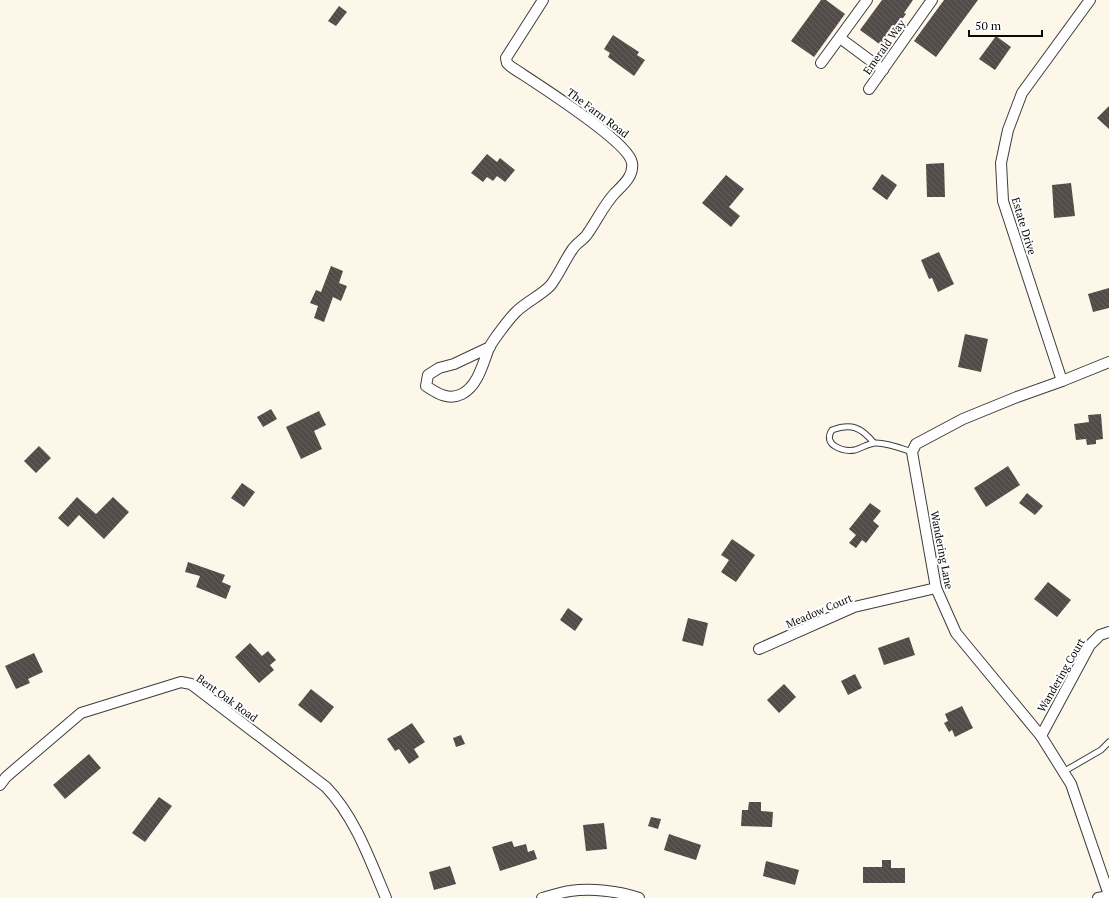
<svg xmlns="http://www.w3.org/2000/svg" width="1109" height="898" viewBox="0 0 1109 898" font-family="'PT Serif',serif">
<defs>
<pattern id="building-back-hatch" width="6" height="6" patternUnits="userSpaceOnUse"><rect width="6" height="6" fill="#524b48"/><path d="M-1 5l2 2M0 0l6 6M5-1l2 2" fill="none" stroke="#66605e"/></pattern>
</defs>
<rect width="100%" height="100%" fill="#fdf7ea"/>
<g fill="url(#building-back-hatch)">
<polygon points="821,0 826,0 845,14 814,57 791,41"/>
<polygon points="882,0 913,0 904,13 906,14 882,46 860,30"/>
<polygon points="944,0 978,0 936,57 914,41"/>
<polygon points="339,6 347,12 336,26 328,21"/>
<polygon points="613,35 639,52 637,55 645,60 634,76 608,57 610,53 604,49"/>
<polygon points="996,36 1011,47 995,70 979,59"/>
<polygon points="1109,106 1109,129 1097,118"/>
<polygon points="487,154 497,162 500,158 515,170 505,182 497,176 493,181 487,177 483,182 471,173"/>
<polygon points="944,163 945,197 927,197 926,164"/>
<polygon points="882,174 897,185 887,200 872,189"/>
<polygon points="726,175 744,189 729,207 740,216 731,227 702,203"/>
<polygon points="1071,183 1075,216 1054,218 1052,185"/>
<polygon points="939,252 954,284 938,292 932,278 929,279 921,260"/>
<polygon points="331,266 343,271 339,283 347,286 341,301 333,297 324,322 314,318 318,306 310,303 316,290 321,292"/>
<polygon points="1109,288 1109,308 1093,312 1088,294"/>
<polygon points="965,334 988,339 981,372 958,367"/>
<polygon points="271,409 277,419 263,427 257,417"/>
<polygon points="319,411 326,425 314,431 322,449 301,459 286,427"/>
<polygon points="1101,414 1103,439 1096,440 1096,444 1087,445 1086,439 1076,440 1074,424 1089,422 1088,415"/>
<polygon points="39,446 51,458 36,473 24,461"/>
<polygon points="1008,466 1020,485 986,507 974,488"/>
<polygon points="242,483 255,492 244,507 231,498"/>
<polygon points="1027,493 1043,506 1035,515 1019,503"/>
<polygon points="77,497 96,514 113,497 129,512 104,539 79,515 68,527 58,518"/>
<polygon points="870,503 881,511 873,521 879,526 866,543 862,540 856,548 849,543 856,535 849,529"/>
<polygon points="732,539 755,555 736,582 721,572 729,560 721,555"/>
<polygon points="188,562 225,575 222,582 231,586 226,599 196,587 200,576 185,572"/>
<polygon points="1048,582 1071,600 1057,617 1034,599"/>
<polygon points="568,608 583,619 575,631 560,620"/>
<polygon points="688,618 708,623 703,646 682,641"/>
<polygon points="909,637 915,655 884,665 878,648"/>
<polygon points="250,643 262,656 268,651 276,660 270,665 274,670 259,683 235,657"/>
<polygon points="34,653 43,672 28,679 30,683 16,689 5,666"/>
<polygon points="855,674 862,688 848,695 841,681"/>
<polygon points="784,684 796,697 779,713 767,700"/>
<polygon points="311,689 334,707 321,723 298,705"/>
<polygon points="962,706 973,728 955,737 952,730 949,732 944,723 948,721 945,714"/>
<polygon points="412,723 425,742 414,749 419,757 409,764 399,749 395,751 387,739"/>
<polygon points="461,735 465,744 456,747 453,738"/>
<polygon points="89,754 101,768 65,799 53,785"/>
<polygon points="159,797 172,806 145,842 132,833"/>
<polygon points="749,802 761,802 761,811 773,812 772,827 741,826 742,810 748,810"/>
<polygon points="651,817 661,819 658,829 648,826"/>
<polygon points="604,823 607,849 586,851 583,825"/>
<polygon points="669,834 701,845 696,860 664,850"/>
<polygon points="512,841 514,847 526,844 528,852 534,850 537,859 500,871 492,847"/>
<polygon points="882,860 891,860 891,868 905,868 905,883 863,883 863,867 882,867"/>
<polygon points="766,861 799,870 795,885 763,876"/>
<polygon points="450,866 456,884 434,890 429,872"/>
</g>
<g fill="none" stroke-linecap="round" stroke-linejoin="round">
<defs>
<g id="service">
<path d="M874,443C861,427 851,423 832,430C822,445 843,452 855,450C862,448 869,443 876,443C888,443 900,448 912,452"/>
<polyline points="1063,772 1101,750 1109,742"/>
</g>
<g id="minor">
<polyline points="840,38 883,70"/>
<polyline points="821,63 867,0"/>
<polyline points="869,89 932,0"/>
<path d="M490,347L454,364L439,368L428,375L426,386C437,393 448,401 462,394C478,386 483,363 489,348C493,340 509,319 516,312C526,302 540,296 550,286C557,278 565,260 572,250C576,243 584,240 588,233C597,220 604,205 615,193C623,185 634,176 632,163C629,141 532,81 510,66L507,63L506,58L543,0"/>
<polyline points="1109,362 1062,381 1017,397 963,419 916,444 912,452 936,588 956,633 1041,736 1071,784 1109,895"/>
<polyline points="1062,381 1003,201 1001,163 1008,130 1022,93 1090,0"/>
<polyline points="759,649 854,607 936,588"/>
<polyline points="1041,736 1090,645 1100,635 1109,632"/>
<path d="M0,785L6,777L81,713L181,682L191,684L326,787C355,817 370,860 386,898"/>
<path d="M542,898C551,896 561,892 570,891C592,888 618,891 639,898"/>
<polyline points="1098,898 1109,896"/>
</g>
</defs>
<use href="#service" stroke="#3d3d3d" stroke-width="7"/>
<use href="#minor" stroke="#3d3d3d" stroke-width="12"/>
<use href="#service" stroke="#fff" stroke-width="5"/>
<use href="#minor" stroke="#fff" stroke-width="10"/>
</g>
<g text-anchor="middle" stroke-width="4" stroke-linejoin="round" paint-order="stroke">
<g font-size="11" fill="#0a0a0a" stroke="#fff">
<text transform="translate(884 47) rotate(-55)" y="4">Emerald Way</text>
<text transform="translate(598 113) rotate(37)" y="4">The Farm Road</text>
<text transform="translate(1024 226) rotate(73)" y="4">Estate Drive</text>
<text transform="translate(942 550) rotate(79)" y="4">Wandering Lane</text>
<text transform="translate(819 611) rotate(-23)" y="4">Meadow Court</text>
<text transform="translate(1061 675) rotate(-60)" y="4">Wandering Court</text>
<text transform="translate(227 698) rotate(36)" y="4">Bent Oak Road</text>
</g>
</g>
<path d="M969 30v6h73v-6" fill="none" stroke="#0a0a0a" stroke-width="2"/>
<text x="975" y="30" font-size="12" fill="#0a0a0a" stroke="#ffffff" stroke-width="3" paint-order="stroke">50 m</text>
</svg>
